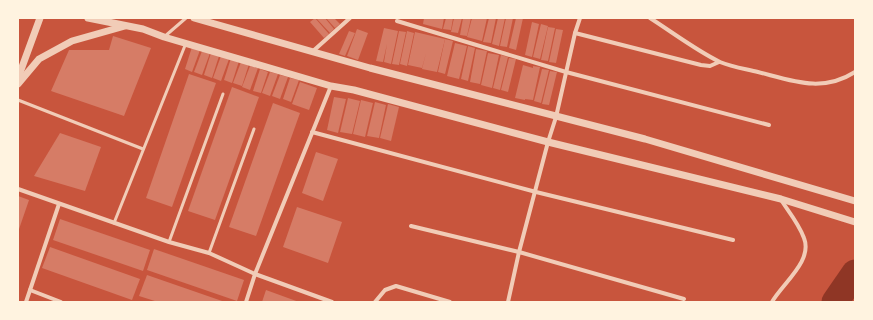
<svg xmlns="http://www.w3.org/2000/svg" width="873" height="320" viewBox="0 0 873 320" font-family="'Fira Sans',sans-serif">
<rect width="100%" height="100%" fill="#c8553d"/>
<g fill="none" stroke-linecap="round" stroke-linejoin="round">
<polyline stroke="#8f3625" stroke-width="27" points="835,302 855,273"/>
</g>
<g fill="#d67c66">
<polygon points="315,18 329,34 324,38 310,22"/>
<polygon points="316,18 325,18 334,29 330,33"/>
<polygon points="326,18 334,18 340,24 335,28"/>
<polygon points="424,18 444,18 442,29 423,24"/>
<polygon points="446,18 453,18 451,30 443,29"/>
<polygon points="454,18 462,18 458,33 451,32"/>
<polygon points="463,18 471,18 467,36 460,35"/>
<polygon points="472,18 487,18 482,41 467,37"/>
<polygon points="489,18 496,18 491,43 483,42"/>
<polygon points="498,18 505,18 499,46 492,44"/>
<polygon points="506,18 513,18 507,47 500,46"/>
<polygon points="516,18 523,18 516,50 509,48"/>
<polygon points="532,22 539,24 532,57 525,55"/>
<polygon points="541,24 548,26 540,59 533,57"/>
<polygon points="548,27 555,28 548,61 541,60"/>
<polygon points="384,28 398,31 391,64 384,62 387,44 383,62 376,61"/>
<polygon points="357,29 368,33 358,60 347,56"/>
<polygon points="556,29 563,30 556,63 549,62"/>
<polygon points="349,31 355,33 345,56 339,54"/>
<polygon points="399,31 406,32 399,65 392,64"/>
<polygon points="407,31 414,33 407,66 400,64"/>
<polygon points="415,32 445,39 437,72 422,69 426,53 422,68 408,65"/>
<polygon points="113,36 151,48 124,116 51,91 69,50 109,50"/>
<polygon points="445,39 453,41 445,74 438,72"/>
<polygon points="455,43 467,46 459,79 447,76"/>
<polygon points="468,46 475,48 468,81 461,79"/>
<polygon points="192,47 200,50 192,72 185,69"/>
<polygon points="476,49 487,51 480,84 470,82"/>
<polygon points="202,51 210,53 202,75 194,72"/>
<polygon points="211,53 219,56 212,78 204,75"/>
<polygon points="488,53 499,55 492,88 481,85"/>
<polygon points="501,55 508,57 500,90 493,88"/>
<polygon points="221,56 229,59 221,81 213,78"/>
<polygon points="231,58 239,61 232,83 224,80"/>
<polygon points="509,58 516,59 508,92 501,90"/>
<polygon points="241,62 249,64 242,86 233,83"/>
<polygon points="523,65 533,68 533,66 540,67 533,100 525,99 525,100 515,98"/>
<polygon points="250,66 258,68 250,90 242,87"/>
<polygon points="260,69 268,72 261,93 253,91"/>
<polygon points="542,69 549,70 541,103 534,101"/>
<polygon points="550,71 557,72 549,105 542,104"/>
<polygon points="270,72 278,74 270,96 262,93"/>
<polygon points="189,74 216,83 172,207 146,198"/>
<polygon points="280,75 288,77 280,99 272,96"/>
<polygon points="290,78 299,80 291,102 283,99"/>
<polygon points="300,82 317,88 309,110 292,104"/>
<polygon points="232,87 259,97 215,220 188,211"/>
<polygon points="334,97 346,99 338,133 327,130"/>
<polygon points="348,98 360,101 352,134 340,132"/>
<polygon points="361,100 373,103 365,137 353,134"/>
<polygon points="375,102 386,105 379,138 367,136"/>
<polygon points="273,103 300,113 256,236 229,227"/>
<polygon points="388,104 399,107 391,141 380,138"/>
<polygon points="60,133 101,147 85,191 34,176"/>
<polygon points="316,152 338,159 323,201 302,193"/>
<polygon points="18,196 29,200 18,232"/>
<polygon points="297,207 342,222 328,263 283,247"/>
<polygon points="60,219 150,250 143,271 53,240"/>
<polygon points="50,247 140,279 132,300 42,268"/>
<polygon points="154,249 244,280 237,301 147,270"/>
<polygon points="147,275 225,302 158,302 139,296"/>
<polygon points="266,290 299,302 262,302"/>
</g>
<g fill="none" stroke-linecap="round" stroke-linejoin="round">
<g stroke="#f1ccb7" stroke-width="3">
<polyline points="164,37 186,18"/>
<polyline points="18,100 143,149"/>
<polyline points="114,223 186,43"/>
<polyline points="169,242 223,94"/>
<polyline points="209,253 254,129"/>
</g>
<g stroke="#f1ccb7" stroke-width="4">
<path d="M650,18C672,32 697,51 720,62C732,67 746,69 758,72C793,81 822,93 855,72"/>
<polyline points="397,21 566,72 769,125"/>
<polyline points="575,33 701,65 710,66 719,62"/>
<polyline points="312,52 350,18"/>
<polyline points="312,132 536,192 733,240"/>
<polyline points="18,189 169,242 209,253 255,274 332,302"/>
<polyline points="411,226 519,252 684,299"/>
<polyline points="30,290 61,302"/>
<polyline points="26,302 59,204"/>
<polyline points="246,302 255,274 331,86"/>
<polyline points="375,302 385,290 396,286 450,302"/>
<polyline points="508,302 519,252 548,142 556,117 575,33 580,18"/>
<path d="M772,302C783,283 813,261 804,238C799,224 789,212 781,200"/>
</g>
<g stroke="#f1ccb7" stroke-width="7">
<polyline points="88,18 143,29 164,37 331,86 354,90 548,142 781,199 855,222"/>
<polyline points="194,18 370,68 645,139 855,201"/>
<polyline points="18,78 40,18"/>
<polyline points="18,84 39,59 72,41 125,26"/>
</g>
</g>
<rect width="873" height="320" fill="none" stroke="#fff3e0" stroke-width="38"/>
</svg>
